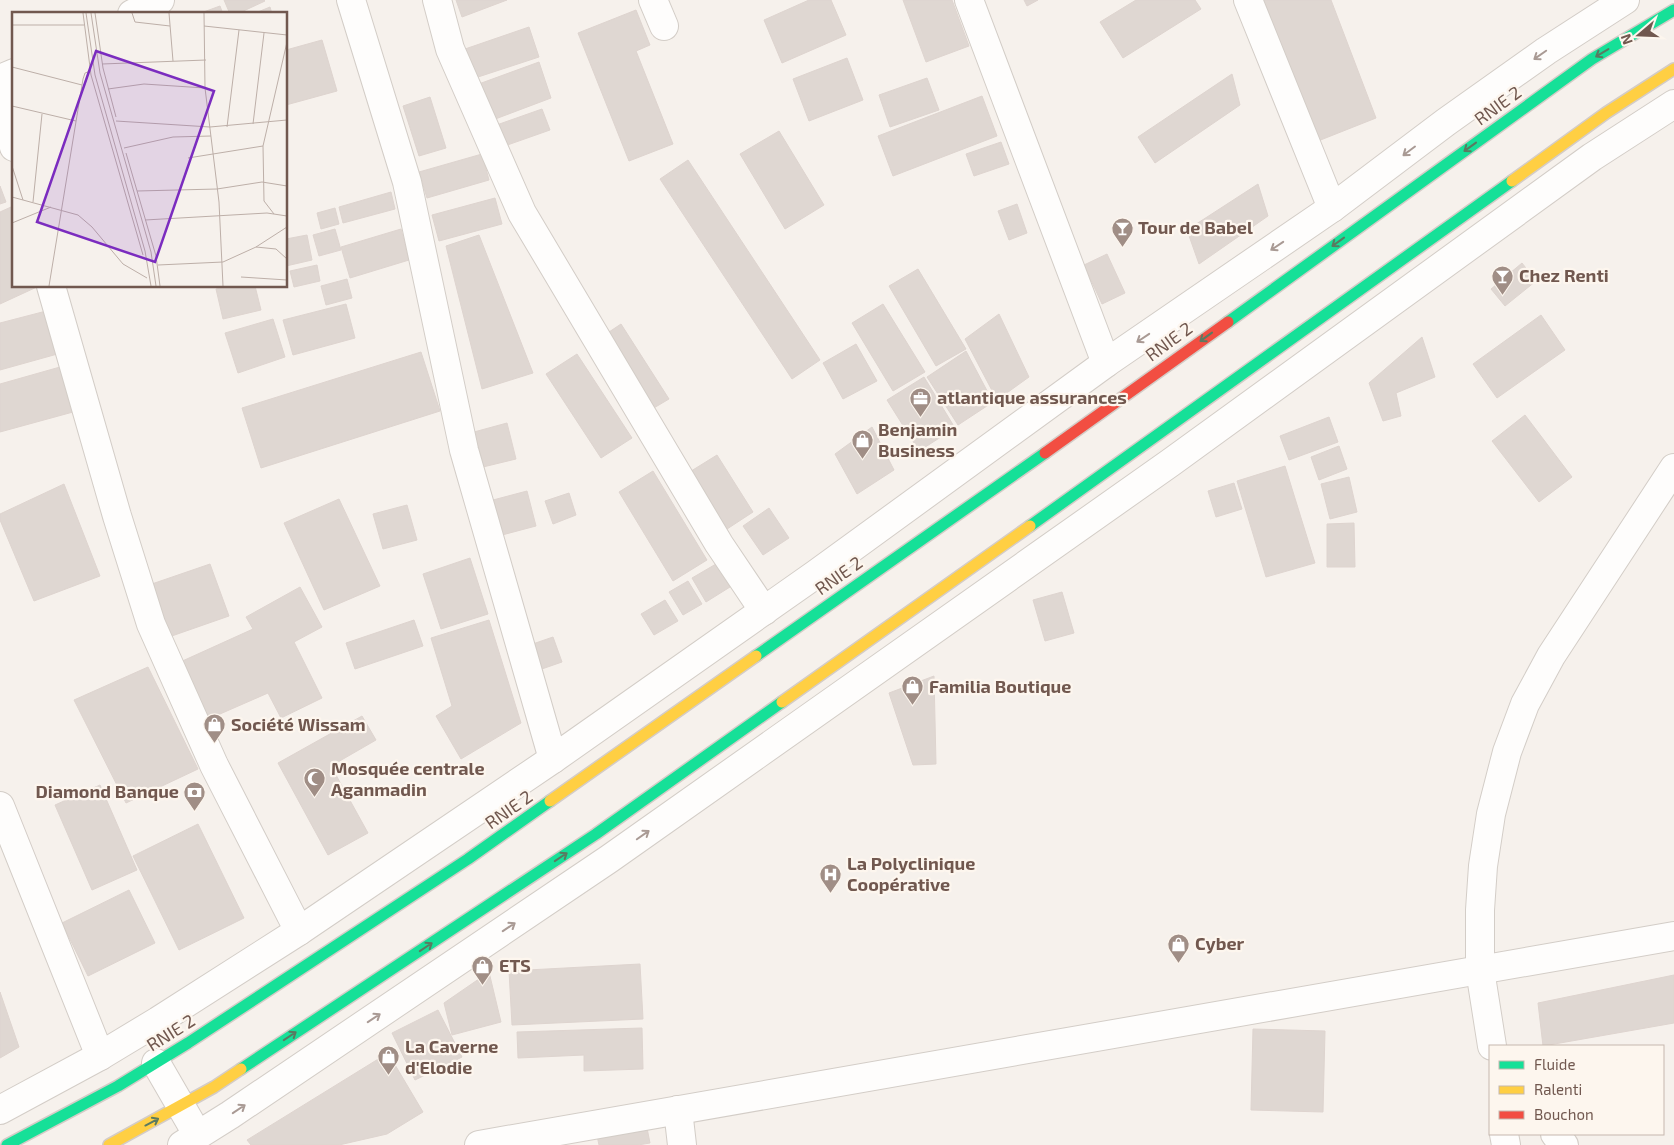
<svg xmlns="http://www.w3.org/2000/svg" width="1674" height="1145" viewBox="0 0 1674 1145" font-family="'Exo 2',sans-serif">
<rect width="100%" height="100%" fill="#f6f1ec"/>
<g fill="#dfd7d2" stroke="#ded4cf">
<polygon points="224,0 264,0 265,1 237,14 230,14"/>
<polygon points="456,0 507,0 462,17"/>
<polygon points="809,0 831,0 846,35 782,63 764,20"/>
<polygon points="903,0 952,0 969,46 926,62"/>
<polygon points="1024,0 1038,0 1027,6"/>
<polygon points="1136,0 1195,0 1201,9 1123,58 1100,22"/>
<polygon points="1263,0 1331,0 1376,118 1318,141"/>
<polygon points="220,6 223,14 198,14"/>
<polygon points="270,7 272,14 253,14"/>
<polygon points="636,10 650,45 636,51 673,144 629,161 578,33"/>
<polygon points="529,27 539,57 475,78 465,49"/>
<polygon points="322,40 337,91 286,105 286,50"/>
<polygon points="847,58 863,100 809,121 793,79"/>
<polygon points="539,62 551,98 490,121 476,85"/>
<polygon points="1232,74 1240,105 1155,163 1138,137"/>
<polygon points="927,78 939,110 890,127 879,95"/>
<polygon points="982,96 997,136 893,176 878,136"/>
<polygon points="430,97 446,148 419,156 403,106"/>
<polygon points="542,109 550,130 499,148 491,127"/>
<polygon points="779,131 824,205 785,229 740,154"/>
<polygon points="1001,142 1009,164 974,176 966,154"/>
<polygon points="482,154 489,180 427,198 419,172"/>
<polygon points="688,160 820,360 792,379 660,179"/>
<polygon points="1258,184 1268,216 1199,264 1187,230"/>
<polygon points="0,186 6,202 0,204"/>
<polygon points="391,192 395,209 343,223 339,207"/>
<polygon points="495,198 502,224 439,241 432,215"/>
<polygon points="1017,204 1027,233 1009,240 998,211"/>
<polygon points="11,207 14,213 14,286 39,286 0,304 0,212"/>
<polygon points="335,208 339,224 321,229 317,213"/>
<polygon points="335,229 341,250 319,256 313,235"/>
<polygon points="401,229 409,260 350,278 341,247"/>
<polygon points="307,235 312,260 286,266 286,239"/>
<polygon points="479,235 533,373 482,389 446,246"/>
<polygon points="1107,254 1125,293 1102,304 1084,265"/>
<polygon points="1522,263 1536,281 1505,306 1491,289"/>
<polygon points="317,265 320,281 294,287 290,271"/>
<polygon points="918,269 966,349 936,366 889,286"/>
<polygon points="347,279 352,298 326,305 321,286"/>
<polygon points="229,286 255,286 261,310 223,319 216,289"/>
<polygon points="346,304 355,338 293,355 283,320"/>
<polygon points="883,304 925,372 893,391 852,323"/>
<polygon points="50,310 61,353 0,370 0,323"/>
<polygon points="999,314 1029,377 997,400 965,339"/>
<polygon points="1541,315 1565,350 1497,398 1473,364"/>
<polygon points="273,319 285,357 238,373 225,333"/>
<polygon points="621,324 669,399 647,412 600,338"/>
<polygon points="1422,337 1435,377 1396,393 1401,416 1383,421 1369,383"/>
<polygon points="856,344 877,381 843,399 823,363"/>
<polygon points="966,351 993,402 958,425 927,377"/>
<polygon points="421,352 440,411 261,468 242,408"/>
<polygon points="577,354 632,438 601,458 546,374"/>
<polygon points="60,367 73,412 0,432 0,384"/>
<polygon points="924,377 955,428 919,451 887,400"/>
<polygon points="1525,415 1572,477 1539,502 1492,441"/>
<polygon points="1329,417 1338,442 1289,460 1280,436"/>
<polygon points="507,423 516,459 483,467 474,432"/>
<polygon points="872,427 894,470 857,494 835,454"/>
<polygon points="1339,446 1347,469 1319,480 1311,457"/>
<polygon points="717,455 753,512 724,531 688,473"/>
<polygon points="1285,466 1315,563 1266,577 1237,481"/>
<polygon points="653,471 707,560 673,581 619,492"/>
<polygon points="1349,477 1357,512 1330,519 1321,484"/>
<polygon points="1234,483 1242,509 1216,517 1208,491"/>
<polygon points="64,484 100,576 34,601 0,520 0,514"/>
<polygon points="527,491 536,526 502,535 493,500"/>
<polygon points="569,493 576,515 553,524 545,501"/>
<polygon points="339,499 380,586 324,610 284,523"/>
<polygon points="407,505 417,540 383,549 373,514"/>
<polygon points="769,508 789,538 763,555 743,526"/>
<polygon points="1354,523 1355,567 1327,567 1327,524"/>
<polygon points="470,558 488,614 441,629 423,574"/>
<polygon points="210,564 229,616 166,638 146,586"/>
<polygon points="716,564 730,587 706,602 692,578"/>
<polygon points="688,581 702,604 683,615 669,592"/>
<polygon points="300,587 322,627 294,642 322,698 281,718 268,693 204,721 178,663 253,629 246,617"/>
<polygon points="1062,592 1074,633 1045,641 1033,600"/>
<polygon points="665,600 678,621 654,635 641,614"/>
<polygon points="414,620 423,646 355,669 346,643"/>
<polygon points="489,620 521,723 461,759 436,716 452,706 431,638"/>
<polygon points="553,637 562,662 536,671 527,646"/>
<polygon points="148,667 198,769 126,803 74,700"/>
<polygon points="934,676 936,764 913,765 889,693"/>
<polygon points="362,716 376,740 331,766 368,833 328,855 278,763"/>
<polygon points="100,785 137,870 92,890 55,805"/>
<polygon points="198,824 244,918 179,950 133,856"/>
<polygon points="129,890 155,943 88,976 62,923"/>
<polygon points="640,964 643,1019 512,1025 509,971"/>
<polygon points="489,972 501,1022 452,1035 444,1003"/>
<polygon points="1674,975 1674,1023 1543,1046 1538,1003"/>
<polygon points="0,992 19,1047 0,1058"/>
<polygon points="438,1010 462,1057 415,1080 392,1033"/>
<polygon points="642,1028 643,1069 584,1071 584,1055 518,1058 517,1032"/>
<polygon points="1253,1029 1325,1031 1323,1112 1251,1110"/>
<polygon points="388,1053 423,1112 387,1134 339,1145 251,1145 247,1140"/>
<polygon points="646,1123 650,1143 638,1145 599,1145 596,1131"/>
</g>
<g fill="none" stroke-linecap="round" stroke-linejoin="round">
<defs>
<g id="street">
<polyline points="351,0 407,182 464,450 553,759"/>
<polyline points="437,0 450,49 522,213 719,544 764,611"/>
<polyline points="653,0 664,26"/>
<polyline points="969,0 1106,363"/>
<polyline points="1248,0 1332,208"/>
<polyline points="132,14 160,0"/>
<polyline points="0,79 14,73"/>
<polyline points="0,96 14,147"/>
<polyline points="51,286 117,516 151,624 214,765 299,931"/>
<polyline points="0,806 100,1056"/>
<polyline points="1492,1046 1480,970 1480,910 1483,866 1491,814 1507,752 1525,704 1551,656 1674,468"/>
<polyline points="156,1063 193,1127"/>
<polyline points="0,1110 100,1056 158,1021 299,931 553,759 816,574 1106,363 1332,208 1446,122 1546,51 1625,0"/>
<polyline points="678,1110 682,1145"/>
<polyline points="1504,1134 1506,1145"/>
<polyline points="1555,1134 1564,1145"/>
<polyline points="182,1145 230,1115 609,859 1170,463 1592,157 1674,104"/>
<polyline points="479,1145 1674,936"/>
</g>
<g id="fast">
<polyline points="1228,322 1592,59 1674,10"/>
<polyline points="1030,526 1512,181"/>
<polyline points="756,656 1045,453"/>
<polyline points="241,1069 596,834 782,702"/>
<polyline points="7,1145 118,1086 188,1043 468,859 550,801"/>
</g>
<g id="slow">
<polyline points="1512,181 1606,113 1674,69"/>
<polyline points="782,702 1030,526"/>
<polyline points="550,801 756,656"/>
<polyline points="109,1145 214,1087 241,1069"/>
</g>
<polyline id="jam" points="1045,453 1228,322"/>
</defs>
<use href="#street" stroke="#d3cdc7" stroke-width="30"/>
<use href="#fast" stroke="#d4ccc7" stroke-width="14"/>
<use href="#slow" stroke="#d4ccc7" stroke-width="14"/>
<use href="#jam" stroke="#d4ccc7" stroke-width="14"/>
<use href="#street" stroke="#fefdfc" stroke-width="28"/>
<use href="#fast" stroke="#16e098" stroke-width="11"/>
<use href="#slow" stroke="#ffcf43" stroke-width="11"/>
<use href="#jam" stroke="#f24e42" stroke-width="11"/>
</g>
<defs><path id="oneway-shaft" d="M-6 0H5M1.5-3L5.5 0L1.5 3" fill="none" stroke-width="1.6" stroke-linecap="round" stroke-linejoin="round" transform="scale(1.25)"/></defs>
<g stroke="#5a7a61">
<use href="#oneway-shaft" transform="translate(1602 53) rotate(149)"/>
<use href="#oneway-shaft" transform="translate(1470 147) rotate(144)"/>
<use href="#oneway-shaft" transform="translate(1338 242) rotate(144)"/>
<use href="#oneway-shaft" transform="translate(1206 337) rotate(144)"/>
<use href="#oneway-shaft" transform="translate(561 857) rotate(-34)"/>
<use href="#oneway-shaft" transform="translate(426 947) rotate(-34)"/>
<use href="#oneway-shaft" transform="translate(290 1036) rotate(-34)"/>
<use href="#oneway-shaft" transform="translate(152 1122) rotate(-28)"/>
</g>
<g stroke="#a99a94">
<use href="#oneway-shaft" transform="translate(1540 55) rotate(145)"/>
<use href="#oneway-shaft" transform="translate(1409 151) rotate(143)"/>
<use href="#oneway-shaft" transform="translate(1277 246) rotate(146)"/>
<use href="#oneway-shaft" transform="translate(1143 338) rotate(146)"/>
<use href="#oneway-shaft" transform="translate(643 835) rotate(-35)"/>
<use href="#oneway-shaft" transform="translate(509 927) rotate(-34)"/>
<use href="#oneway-shaft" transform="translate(374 1018) rotate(-34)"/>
<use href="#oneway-shaft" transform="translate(239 1109) rotate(-34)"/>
</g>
<defs>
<symbol id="bar-pin" viewBox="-11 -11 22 30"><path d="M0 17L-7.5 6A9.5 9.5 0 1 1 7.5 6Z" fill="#a08e86" stroke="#fdf6ee"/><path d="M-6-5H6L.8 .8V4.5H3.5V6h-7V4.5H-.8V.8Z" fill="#fff"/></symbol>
<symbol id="office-pin" viewBox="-11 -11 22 30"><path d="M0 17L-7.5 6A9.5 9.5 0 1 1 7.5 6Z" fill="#a08e86" stroke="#fdf6ee"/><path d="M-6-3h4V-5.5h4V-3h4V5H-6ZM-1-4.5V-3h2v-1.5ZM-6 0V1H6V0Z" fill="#fff"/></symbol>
<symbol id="shop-pin" viewBox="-11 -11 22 30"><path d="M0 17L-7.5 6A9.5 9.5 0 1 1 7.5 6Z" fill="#a08e86" stroke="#fdf6ee"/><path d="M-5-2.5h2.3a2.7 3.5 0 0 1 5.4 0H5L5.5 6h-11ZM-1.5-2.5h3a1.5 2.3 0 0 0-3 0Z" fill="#fff"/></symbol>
<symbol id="mosque-pin" viewBox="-11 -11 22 30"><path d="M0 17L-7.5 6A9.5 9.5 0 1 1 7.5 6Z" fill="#a08e86" stroke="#fdf6ee"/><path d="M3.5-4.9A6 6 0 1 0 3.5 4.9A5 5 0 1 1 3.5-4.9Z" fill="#fff"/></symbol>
<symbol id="bank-pin" viewBox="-11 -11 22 30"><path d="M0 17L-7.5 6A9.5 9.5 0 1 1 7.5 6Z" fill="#a08e86" stroke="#fdf6ee"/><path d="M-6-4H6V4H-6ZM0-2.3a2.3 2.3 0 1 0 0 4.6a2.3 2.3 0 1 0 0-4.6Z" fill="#fff"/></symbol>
<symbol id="hospital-pin" viewBox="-11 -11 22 30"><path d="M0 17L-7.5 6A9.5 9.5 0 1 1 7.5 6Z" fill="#a08e86" stroke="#fdf6ee"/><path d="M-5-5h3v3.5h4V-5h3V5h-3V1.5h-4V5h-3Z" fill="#fff"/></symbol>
</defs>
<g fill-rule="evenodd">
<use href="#bar-pin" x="1110" y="216" width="25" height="34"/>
<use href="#bar-pin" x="1490" y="264" width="25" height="34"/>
<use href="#office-pin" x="908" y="386" width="25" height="34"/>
<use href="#shop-pin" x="850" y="428" width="25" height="34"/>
<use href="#shop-pin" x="900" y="674" width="25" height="34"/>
<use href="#shop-pin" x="202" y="712" width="25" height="34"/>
<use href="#mosque-pin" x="302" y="766" width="25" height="34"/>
<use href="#bank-pin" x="182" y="780" width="25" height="34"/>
<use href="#hospital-pin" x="818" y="862" width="25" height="34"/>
<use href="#shop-pin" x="1166" y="932" width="25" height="34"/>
<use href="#shop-pin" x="470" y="954" width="25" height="34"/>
<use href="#shop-pin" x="376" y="1044" width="25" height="34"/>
</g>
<g text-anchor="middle" stroke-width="4.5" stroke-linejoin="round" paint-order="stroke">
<g font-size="18" fill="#71584f" stroke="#fdf6ee">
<text transform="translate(1498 106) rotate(-36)" y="6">RNIE 2</text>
<text transform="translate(1169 342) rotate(-36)" y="6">RNIE 2</text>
<text transform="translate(839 576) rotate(-35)" y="6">RNIE 2</text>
<text transform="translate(509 810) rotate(-35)" y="6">RNIE 2</text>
<text transform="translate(171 1033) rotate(-32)" y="6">RNIE 2</text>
</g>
<g font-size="18" font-weight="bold" fill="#71584f" stroke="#fdf6ee" text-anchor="start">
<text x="1138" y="234">Tour de Babel</text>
<text x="1519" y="282">Chez Renti</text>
<text x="937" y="404">atlantique assurances</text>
<text x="878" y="436">Benjamin<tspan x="878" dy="21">Business</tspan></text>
<text x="929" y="693">Familia Boutique</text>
<text x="231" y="731">Société Wissam</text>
<text x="331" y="775">Mosquée centrale<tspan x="331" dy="21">Aganmadin</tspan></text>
<text x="179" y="798" text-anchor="end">Diamond Banque</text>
<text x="847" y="870">La Polyclinique<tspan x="847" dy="21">Coopérative</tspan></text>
<text x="1195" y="950">Cyber</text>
<text x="499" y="972">ETS</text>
<text x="405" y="1053">La Caverne<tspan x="405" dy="21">d'Elodie</tspan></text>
</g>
</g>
<g transform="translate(12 12)">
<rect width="275" height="275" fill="#f6f1ec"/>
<path fill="none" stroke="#bdafa8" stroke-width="1" d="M71,1L79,63L131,243M74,1L83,63L133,239L139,274M79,1L88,61L139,240L144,274M83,1L91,56L104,105M120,1L123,10L158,14M157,1L161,49M192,1L193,76L207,190L211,274M0,13H72M192,14L275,23M90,52L194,48M0,55L70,73M96,77L132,72L193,76M0,94L64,109M104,109L198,115L275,108M241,112L252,21M215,115L227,18M112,136L161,125L199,124M114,141L144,244L148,274M176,146L251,134M0,154L11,188M125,179L205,177L250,170L275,174M0,185L66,203L80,215L111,252L135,266M21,190L30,102M262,202L252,189L251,134L275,30M133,208L255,201L275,204M0,211L39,195M244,235L264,237L275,247M146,253L211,250L244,235L275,215M229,265L275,268M37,274L71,67L73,61L79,59"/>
<path fill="#7b2cbf" fill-opacity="0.15" stroke="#7b2cbf" stroke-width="2.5" d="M84,39L202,79L143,250L25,210Z"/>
<rect width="275" height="275" fill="none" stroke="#71584f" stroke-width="2.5"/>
</g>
<rect x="1489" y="1045" width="175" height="90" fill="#fdf6ee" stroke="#c5b7ae"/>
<rect x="1499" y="1061" width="25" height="8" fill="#16e098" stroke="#c5b7ae"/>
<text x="1534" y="1070" font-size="15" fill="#71584f">Fluide</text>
<rect x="1499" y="1086" width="25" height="8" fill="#ffcf43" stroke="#c5b7ae"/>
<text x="1534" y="1095" font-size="15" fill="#71584f">Ralenti</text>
<rect x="1499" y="1111" width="25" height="8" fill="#f24e42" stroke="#c5b7ae"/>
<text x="1534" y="1120" font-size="15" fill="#71584f">Bouchon</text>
<g transform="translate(1639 35) rotate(251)" stroke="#fdf6ee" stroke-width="4" paint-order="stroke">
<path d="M0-4L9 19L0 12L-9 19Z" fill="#71584f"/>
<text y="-8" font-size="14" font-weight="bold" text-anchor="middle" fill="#71584f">N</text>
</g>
</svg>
